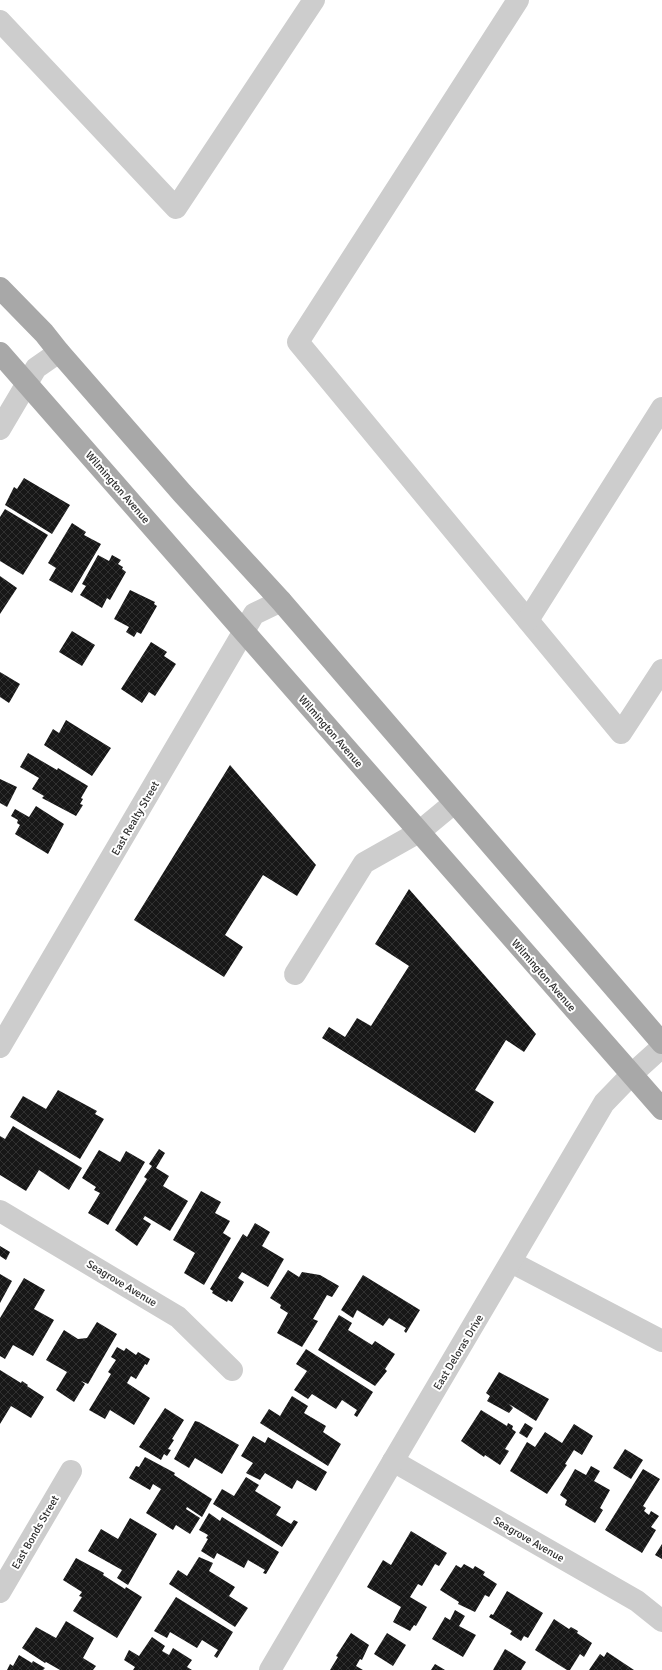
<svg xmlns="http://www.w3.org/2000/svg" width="662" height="1670" viewBox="0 0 662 1670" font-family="Signika,sans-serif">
<defs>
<pattern id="building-cross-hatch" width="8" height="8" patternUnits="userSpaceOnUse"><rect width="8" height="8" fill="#171717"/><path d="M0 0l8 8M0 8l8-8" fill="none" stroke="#303030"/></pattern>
</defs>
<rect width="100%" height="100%" fill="#fff"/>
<g fill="url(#building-cross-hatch)">
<polygon points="24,478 70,505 52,534 5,505 14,487 17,489"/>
<polygon points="5,509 48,535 23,575 0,561 0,517"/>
<polygon points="72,523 86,532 84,535 101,544 72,593 49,580 56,568 48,563"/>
<polygon points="98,555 109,561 112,555 121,560 118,564 123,567 122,569 126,572 110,600 107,598 102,608 80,595 86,586 82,584"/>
<polygon points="0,576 17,588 0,614"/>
<polygon points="130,590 155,602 154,604 157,606 141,634 137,632 134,637 126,632 129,627 114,619"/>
<polygon points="72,631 95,645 82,666 59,652"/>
<polygon points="151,642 167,652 164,656 176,664 155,696 149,692 142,703 121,689"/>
<polygon points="0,672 20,684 9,703 0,697"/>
<polygon points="66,720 111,748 92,776 44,745 53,729 59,733"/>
<polygon points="28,753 57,770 58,768 88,786 81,798 83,799 80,804 83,805 76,816 42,798 44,796 32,789 39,778 20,767"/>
<polygon points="230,765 316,865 297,896 263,875 225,935 243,947 224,977 134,920"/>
<polygon points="0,779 17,787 7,807 0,803"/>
<polygon points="36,806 64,824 48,854 15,834 20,825 17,823 18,820 11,816 15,809 29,817"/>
<polygon points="409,889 536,1034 524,1052 506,1040 475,1090 494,1102 475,1133 322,1038 329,1027 345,1037 357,1018 371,1026 409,966 375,944"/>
<polygon points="58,1090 97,1111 95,1114 104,1119 80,1159 10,1117 23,1096 46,1109"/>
<polygon points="13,1126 82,1168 69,1190 39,1170 26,1191 0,1175 0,1136 5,1139"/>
<polygon points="159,1149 165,1153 156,1168 169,1176 163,1186 188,1201 170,1231 145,1216 143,1219 151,1224 137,1246 115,1230 147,1179 144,1177 152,1166 149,1164"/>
<polygon points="99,1150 120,1162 126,1151 145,1162 108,1225 88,1213 100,1193 94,1190 96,1187 82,1178"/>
<polygon points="201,1191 221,1202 215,1213 230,1221 223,1233 231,1238 204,1285 184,1273 195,1253 173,1240"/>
<polygon points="255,1223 270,1232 262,1246 284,1259 268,1287 242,1272 238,1278 244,1282 232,1302 228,1300 227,1302 212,1293 213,1291 210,1289 243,1234 247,1237"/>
<polygon points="0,1246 10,1252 6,1260 0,1256"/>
<polygon points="288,1270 299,1277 302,1272 320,1275 339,1286 332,1297 327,1295 313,1319 318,1321 302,1347 277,1333 288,1313 280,1308 281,1305 270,1298"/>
<polygon points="0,1274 12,1281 0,1303"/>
<polygon points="363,1275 420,1310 406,1333 404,1331 406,1328 389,1318 383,1326 357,1310 353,1318 341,1310"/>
<polygon points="24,1278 45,1290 34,1309 54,1320 33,1356 13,1345 5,1359 0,1356 0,1318"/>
<polygon points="339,1315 352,1323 348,1330 372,1345 375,1341 395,1354 385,1369 387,1371 375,1386 318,1350"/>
<polygon points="97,1322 117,1334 88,1384 81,1381 85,1384 74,1402 56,1390 67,1372 46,1360 64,1330 78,1339 87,1338"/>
<polygon points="117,1347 124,1351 126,1348 136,1355 138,1352 150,1359 147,1365 145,1364 136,1379 131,1376 127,1383 150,1398 134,1425 110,1410 105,1419 89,1410 111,1374 108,1372 116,1360 111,1357"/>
<polygon points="306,1349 373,1392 357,1417 354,1415 357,1410 342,1400 336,1409 312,1394 308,1399 294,1390 307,1371 296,1364"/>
<polygon points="0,1370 21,1383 22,1381 28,1385 27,1386 44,1397 31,1418 11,1406 0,1424"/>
<polygon points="499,1372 549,1399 536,1421 509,1404 513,1408 509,1413 487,1401 490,1396 486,1393"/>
<polygon points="292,1396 308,1406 304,1413 326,1426 323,1432 341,1444 328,1466 260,1423 269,1409 280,1416"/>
<polygon points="165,1408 184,1420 172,1439 174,1440 168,1449 171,1450 167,1456 164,1454 161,1460 139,1447"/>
<polygon points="481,1410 507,1426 508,1423 513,1426 512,1429 516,1432 505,1449 509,1451 500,1465 485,1455 484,1457 461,1441"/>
<polygon points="195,1421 199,1422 239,1445 222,1474 195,1458 189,1468 174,1459"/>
<polygon points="525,1423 533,1428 527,1438 519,1433"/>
<polygon points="574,1424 593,1436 582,1455 574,1450 565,1464 567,1465 547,1494 510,1471 527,1442 535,1447 545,1432 562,1443"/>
<polygon points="253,1436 265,1443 268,1437 327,1472 316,1491 297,1480 292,1489 265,1473 260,1480 246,1473 253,1463 241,1456"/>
<polygon points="625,1449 643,1460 631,1479 613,1468"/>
<polygon points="145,1457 175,1473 174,1475 212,1499 202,1517 187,1507 186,1509 200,1518 190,1534 176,1525 173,1530 146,1513 161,1489 153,1484 150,1490 129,1478 136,1466 139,1467"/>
<polygon points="591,1466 600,1471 594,1481 610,1490 600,1508 603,1510 595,1523 565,1505 567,1500 560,1495 575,1469 586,1475"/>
<polygon points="643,1469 660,1479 643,1506 646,1508 644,1511 649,1515 651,1511 659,1516 651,1527 656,1530 642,1553 605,1530"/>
<polygon points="246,1477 259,1485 255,1491 281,1507 276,1515 291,1524 294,1520 298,1522 282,1547 213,1504 222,1489 234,1496"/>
<polygon points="209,1513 220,1521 222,1517 279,1552 266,1574 263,1573 265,1570 248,1560 244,1568 217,1553 214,1559 201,1551 208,1539 206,1538 208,1535 199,1530"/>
<polygon points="130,1518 157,1534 128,1585 117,1578 122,1570 88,1551 101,1529 118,1539"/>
<polygon points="411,1531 447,1553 439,1566 435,1564 422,1586 418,1584 410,1597 427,1607 416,1626 414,1625 410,1631 393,1622 401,1607 367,1587 383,1560 391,1565"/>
<polygon points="662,1544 662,1559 655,1555"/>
<polygon points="199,1557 213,1563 209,1571 235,1587 229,1596 248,1608 235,1627 169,1584 178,1570 187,1576"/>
<polygon points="76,1558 104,1573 103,1575 125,1589 126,1587 142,1597 117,1638 73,1611 82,1597 79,1596 82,1592 63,1580"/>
<polygon points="464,1564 473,1569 475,1566 485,1572 483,1575 497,1584 489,1597 485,1595 475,1612 458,1604 459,1602 440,1590 456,1565 461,1568"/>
<polygon points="507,1591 543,1613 528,1638 524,1636 521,1641 510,1634 512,1631 489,1617 491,1614 493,1615"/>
<polygon points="176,1597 233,1632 217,1658 214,1656 218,1650 202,1640 197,1648 170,1632 167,1638 154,1631"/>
<polygon points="455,1610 465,1616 459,1626 476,1635 463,1657 432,1639 445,1617 450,1620"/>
<polygon points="554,1619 569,1629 571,1627 578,1631 577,1633 592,1643 584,1657 580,1654 570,1670 567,1670 535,1650"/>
<polygon points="66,1621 94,1638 83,1658 96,1666 93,1670 60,1670 46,1662 45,1663 22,1648 36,1627 56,1638"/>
<polygon points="351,1633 369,1645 362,1660 360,1659 356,1666 363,1670 330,1670 338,1657 336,1656"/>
<polygon points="387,1633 406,1645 393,1666 374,1654"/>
<polygon points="152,1637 165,1646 162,1651 169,1655 173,1648 192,1660 187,1667 192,1670 133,1670 135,1667 124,1660 129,1650 139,1656"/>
<polygon points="505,1649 526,1662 521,1670 493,1670"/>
<polygon points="607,1652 634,1670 589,1670 600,1654 604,1657"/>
<polygon points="19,1655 32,1663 33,1661 45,1668 43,1670 7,1670 10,1664 13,1666"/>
<polygon points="435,1664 445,1670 431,1670"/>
</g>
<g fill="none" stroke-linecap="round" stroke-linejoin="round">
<g stroke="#cdcdcd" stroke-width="22">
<polyline points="518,0 298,342 621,733 662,670"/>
<polyline points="0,21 176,208 314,0"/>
<polyline points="0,429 36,368 59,352"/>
<polyline points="528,620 662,408"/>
<polyline points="295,974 364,863 419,832 454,803"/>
<polyline points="0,1047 254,614 281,601"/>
<polyline points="0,1211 178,1317 232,1370"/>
<polyline points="511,1262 662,1341"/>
<polyline points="393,1461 637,1601 662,1621"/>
<polyline points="0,1592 71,1471"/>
<polyline points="270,1670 604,1103 632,1074 662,1047"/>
</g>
<g stroke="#a8a8a8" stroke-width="22">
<polyline points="0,288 44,333 59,352 182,493 281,601 662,1043"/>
<polyline points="0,353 662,1109"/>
</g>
</g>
<g text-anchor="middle" stroke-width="4" stroke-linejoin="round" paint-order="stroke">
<g font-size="11" fill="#303030" stroke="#fff">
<text transform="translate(118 487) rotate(49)" y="4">Wilmington Avenue</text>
<text transform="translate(331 731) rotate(49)" y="4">Wilmington Avenue</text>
<text transform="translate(135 818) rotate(-60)" y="4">East Realty Street</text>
<text transform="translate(544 975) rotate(49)" y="4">Wilmington Avenue</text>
<text transform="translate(122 1283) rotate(31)" y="4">Seagrove Avenue</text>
<text transform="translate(458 1352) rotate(-59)" y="4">East Deloras Drive</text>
<text transform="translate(35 1532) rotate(-60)" y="4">East Bonds Street</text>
<text transform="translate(529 1539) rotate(30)" y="4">Seagrove Avenue</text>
</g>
</g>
</svg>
